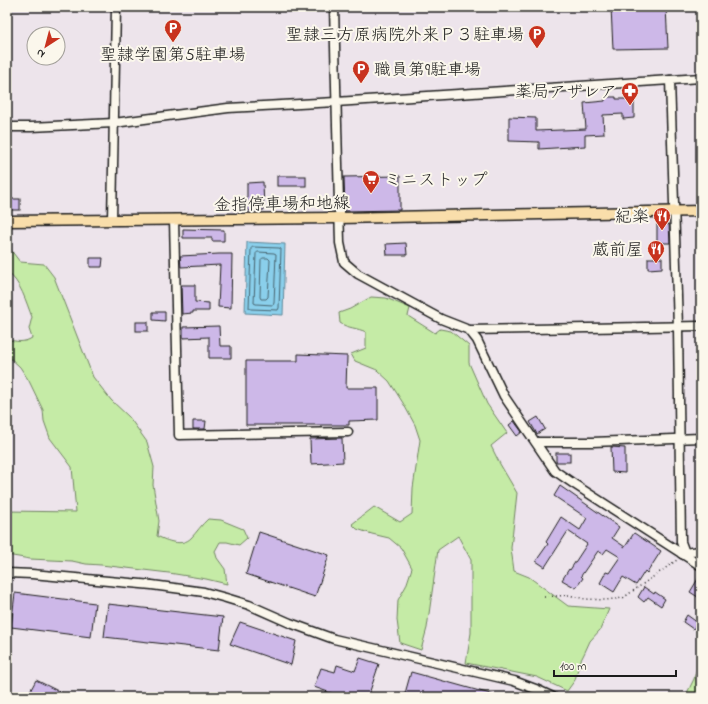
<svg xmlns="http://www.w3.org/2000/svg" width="708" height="704" viewBox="0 0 708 704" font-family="'Indie Flower','Klee One',sans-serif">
<rect width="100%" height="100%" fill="#ede4eb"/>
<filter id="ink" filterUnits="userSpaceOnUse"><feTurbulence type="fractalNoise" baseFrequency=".025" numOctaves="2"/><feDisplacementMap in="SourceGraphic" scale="8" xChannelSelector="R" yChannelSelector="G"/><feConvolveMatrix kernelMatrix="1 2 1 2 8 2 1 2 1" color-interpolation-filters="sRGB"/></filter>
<g filter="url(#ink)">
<g fill="#c5eba6" stroke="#708461">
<path d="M7,245L20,262L44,264L54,277L93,377L111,400L129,417L147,442L154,467L153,485L159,521L157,536C167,541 182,547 191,538C197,532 201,525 208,519L221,520L243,529L247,538L239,545L227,542H220L215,551L217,558L225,569L227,584L206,579L169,573L101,565L86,564L72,561L30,559L7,555V511L76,512L72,467L50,438L44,421L43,410L29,381L20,367L7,355V339C16,342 24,343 32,338L29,329L32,317C26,302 21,282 7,272Z"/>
<path d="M371,297L386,298L410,308L408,316L435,333L440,329L451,331L469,346V363L487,404L507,433L491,446L500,464L517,493L511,548L514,571L529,577L568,606L609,609L600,630L590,641L585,652L579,664L575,680L567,691L537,677L466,663L471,633V560L458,536L438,550L427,628L421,650L400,643L397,620L398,600L406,586L412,568L401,548L389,538L372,534L357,529L352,524L374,507L400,522L412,514L413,488L420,440L415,425L403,403L389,381L377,370L355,361L351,354L366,348V332C358,328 347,328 340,323L339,313L350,309Z"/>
<polygon points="701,652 701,697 685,697 694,679"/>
</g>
<polygon fill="#8acfeb" stroke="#5e8798" points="247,242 285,244 283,315 245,313"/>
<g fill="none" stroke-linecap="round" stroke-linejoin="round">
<g stroke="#48646f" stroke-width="1">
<polygon points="253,247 279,248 281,249 279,308 278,310 251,309 249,308 251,249"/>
<polygon points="258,252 274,253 276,254 274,303 273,305 256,304 254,303 256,254"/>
<polygon points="263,258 268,258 270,260 268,297 266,299 261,299 260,297 261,260"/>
</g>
</g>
<g fill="#cdb8e8" stroke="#1c1c1c">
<polygon points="611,7 666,7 668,48 613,49"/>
<polygon points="605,97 616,97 616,99 634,99 634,118 623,119 623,114 603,115 604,134 585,135 585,146 539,149 539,142 509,141 509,117 536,118 536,131 586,129 584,103 605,101"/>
<rect x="277" y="176" width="29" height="10"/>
<polygon points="400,176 400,210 345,211 344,177"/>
<polygon points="263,182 264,210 247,211 247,183"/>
<rect x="7" y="199" width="13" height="11"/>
<polygon points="657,224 669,224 670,243 657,243"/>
<polygon points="183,229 224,230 224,241 212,241 212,238 183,238"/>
<polygon points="406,243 407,255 387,255 386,244"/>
<polygon points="219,254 232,254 231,308 218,307 220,265 181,267 180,256"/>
<polygon points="90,258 103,258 102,267 90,267"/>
<polygon points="648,258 662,258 662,268 648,269"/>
<polygon points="181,285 195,285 195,302 209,303 209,311 193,311 193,313 182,314"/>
<polygon points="153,312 165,312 165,321 153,320"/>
<rect x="136" y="322" width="12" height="9"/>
<polygon points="219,326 220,346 231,346 231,358 209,358 209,337 183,338 183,327"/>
<polygon points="298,354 347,356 346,388 378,388 378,420 349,421 349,425 246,425 246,361 298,361"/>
<polygon points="538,417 545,429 537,434 530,422"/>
<polygon points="193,421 206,421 205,429 193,429"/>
<polygon points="514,421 522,432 517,436 509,425"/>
<polygon points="342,438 343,462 311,464 310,439"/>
<polygon points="611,447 625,448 625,473 612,472"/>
<rect x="556" y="453" width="14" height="9"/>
<polygon points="560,486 619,527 612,538 625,547 634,533 661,551 647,573 645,571 636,585 623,577 614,592 600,583 606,572 609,573 620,557 607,549 603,554 598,551 581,576 583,578 576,588 562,580 569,569 570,570 587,544 568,531 545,567 536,561 548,544 546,542 561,517 580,530 587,518 554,496"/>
<polygon points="259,532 329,555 315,597 246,574"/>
<polygon points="701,574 701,599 690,592"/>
<polygon points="644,587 654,594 655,592 665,599 661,606 648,597 644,602 638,597"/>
<polygon points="15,593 95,603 91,637 11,627"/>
<polygon points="108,604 223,617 219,650 104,637"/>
<polygon points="687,615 698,623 693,629 683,622"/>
<polygon points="240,622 296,641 291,665 230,644"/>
<polygon points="360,658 379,664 368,697 342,697 314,687 321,668 335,672 337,665 355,671"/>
<polygon points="411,672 494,695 494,697 404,697"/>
<polygon points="36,680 70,697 27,697"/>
</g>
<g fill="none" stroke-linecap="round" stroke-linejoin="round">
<defs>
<g id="minor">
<polyline points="334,7 340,243 344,262 358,274 441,319 469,330 701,326"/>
<polyline points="670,80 678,327 681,542 684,550 682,554 691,552 701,551"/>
<polyline points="7,127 31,127 114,123 228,108 336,102 701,78"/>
<polyline points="112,220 116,7"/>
<polyline points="174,220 179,435 348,432"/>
<polyline points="469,330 477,340 504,396 555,471 574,484 701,566"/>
<polyline points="536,442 592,442 701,438"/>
<polyline points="7,573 32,574 152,585 204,592 226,598 249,605 290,623 334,639 514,681 538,690 553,697"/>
</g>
<polyline id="major" points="7,221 339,218 701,211"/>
</defs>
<use href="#minor" stroke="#1c1c1c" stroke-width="11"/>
<use href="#major" stroke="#1c1c1c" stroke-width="13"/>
<polyline stroke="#1c1c1c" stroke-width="1.5" stroke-dasharray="1 3" stroke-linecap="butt" points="544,597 569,595 585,599 606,600 623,598 677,560"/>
<use href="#minor" stroke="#fbf7ec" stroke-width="8"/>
<use href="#major" stroke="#f9deab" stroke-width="10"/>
</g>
</g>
<defs>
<symbol id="parking-pin" viewBox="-11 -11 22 30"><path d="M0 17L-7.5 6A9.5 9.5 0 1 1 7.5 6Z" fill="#c8321e" stroke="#fbf7ec"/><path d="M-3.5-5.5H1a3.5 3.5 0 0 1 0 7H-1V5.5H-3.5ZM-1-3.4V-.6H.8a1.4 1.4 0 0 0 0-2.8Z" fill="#fff"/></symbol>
<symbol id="pharmacy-pin" viewBox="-11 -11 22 30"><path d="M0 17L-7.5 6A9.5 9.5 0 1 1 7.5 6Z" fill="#c8321e" stroke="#fbf7ec"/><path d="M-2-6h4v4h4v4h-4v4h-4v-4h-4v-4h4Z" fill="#fff"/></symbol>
<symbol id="supermarket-pin" viewBox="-11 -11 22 30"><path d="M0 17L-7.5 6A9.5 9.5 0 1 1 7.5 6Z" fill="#c8321e" stroke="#fbf7ec"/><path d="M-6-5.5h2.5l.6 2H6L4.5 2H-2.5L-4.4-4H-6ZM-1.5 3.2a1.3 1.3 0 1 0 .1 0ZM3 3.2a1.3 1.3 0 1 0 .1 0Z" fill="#fff"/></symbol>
<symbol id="restaurant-pin" viewBox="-11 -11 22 30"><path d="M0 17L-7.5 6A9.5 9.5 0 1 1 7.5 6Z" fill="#c8321e" stroke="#fbf7ec"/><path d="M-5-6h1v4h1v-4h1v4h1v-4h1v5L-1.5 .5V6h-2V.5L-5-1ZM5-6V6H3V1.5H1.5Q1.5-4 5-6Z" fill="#fff"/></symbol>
</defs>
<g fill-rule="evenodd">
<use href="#parking-pin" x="163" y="18" width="20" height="27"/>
<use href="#parking-pin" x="527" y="24" width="20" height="27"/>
<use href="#parking-pin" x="351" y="59" width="20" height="27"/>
<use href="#pharmacy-pin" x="620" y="81" width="20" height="27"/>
<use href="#supermarket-pin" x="361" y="169" width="20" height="27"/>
<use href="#restaurant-pin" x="652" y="206" width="20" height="27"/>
<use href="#restaurant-pin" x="646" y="239" width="20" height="27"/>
</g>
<g text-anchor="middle" stroke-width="4" stroke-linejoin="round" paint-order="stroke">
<g font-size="17" fill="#1c1c1c" stroke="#fbf7ec" text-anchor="end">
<text x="524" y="40">聖隷三方原病院外来Ｐ３駐車場</text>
<text x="173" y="60" text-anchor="middle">聖隷学園第5駐車場</text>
<text x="374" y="75" text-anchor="start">職員第9駐車場</text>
<text x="617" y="97">薬局アザレア</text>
<text x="384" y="185" text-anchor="start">ミニストップ</text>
<text x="649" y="222">紀楽</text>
<text x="643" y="255">蔵前屋</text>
</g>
<g font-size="17" fill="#1c1c1c" stroke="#fbf7ec">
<text transform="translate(282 203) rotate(-1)" y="6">金指停車場和地線</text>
</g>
</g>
<rect width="708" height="704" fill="none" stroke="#fbf7ec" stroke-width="24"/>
<rect x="12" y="12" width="684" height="680" fill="none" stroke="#1c1c1c" stroke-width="1.5" filter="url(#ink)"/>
<g transform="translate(46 46) rotate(216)"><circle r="19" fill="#fbf7ec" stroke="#a29f99"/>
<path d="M0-3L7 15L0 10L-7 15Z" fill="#c8321e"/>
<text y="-6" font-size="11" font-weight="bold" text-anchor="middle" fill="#1c1c1c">N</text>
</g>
<path d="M554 670v6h122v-6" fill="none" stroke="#1c1c1c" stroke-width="2"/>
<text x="560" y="670" font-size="12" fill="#1c1c1c" stroke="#fbf7ec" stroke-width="3" paint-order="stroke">100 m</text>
</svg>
